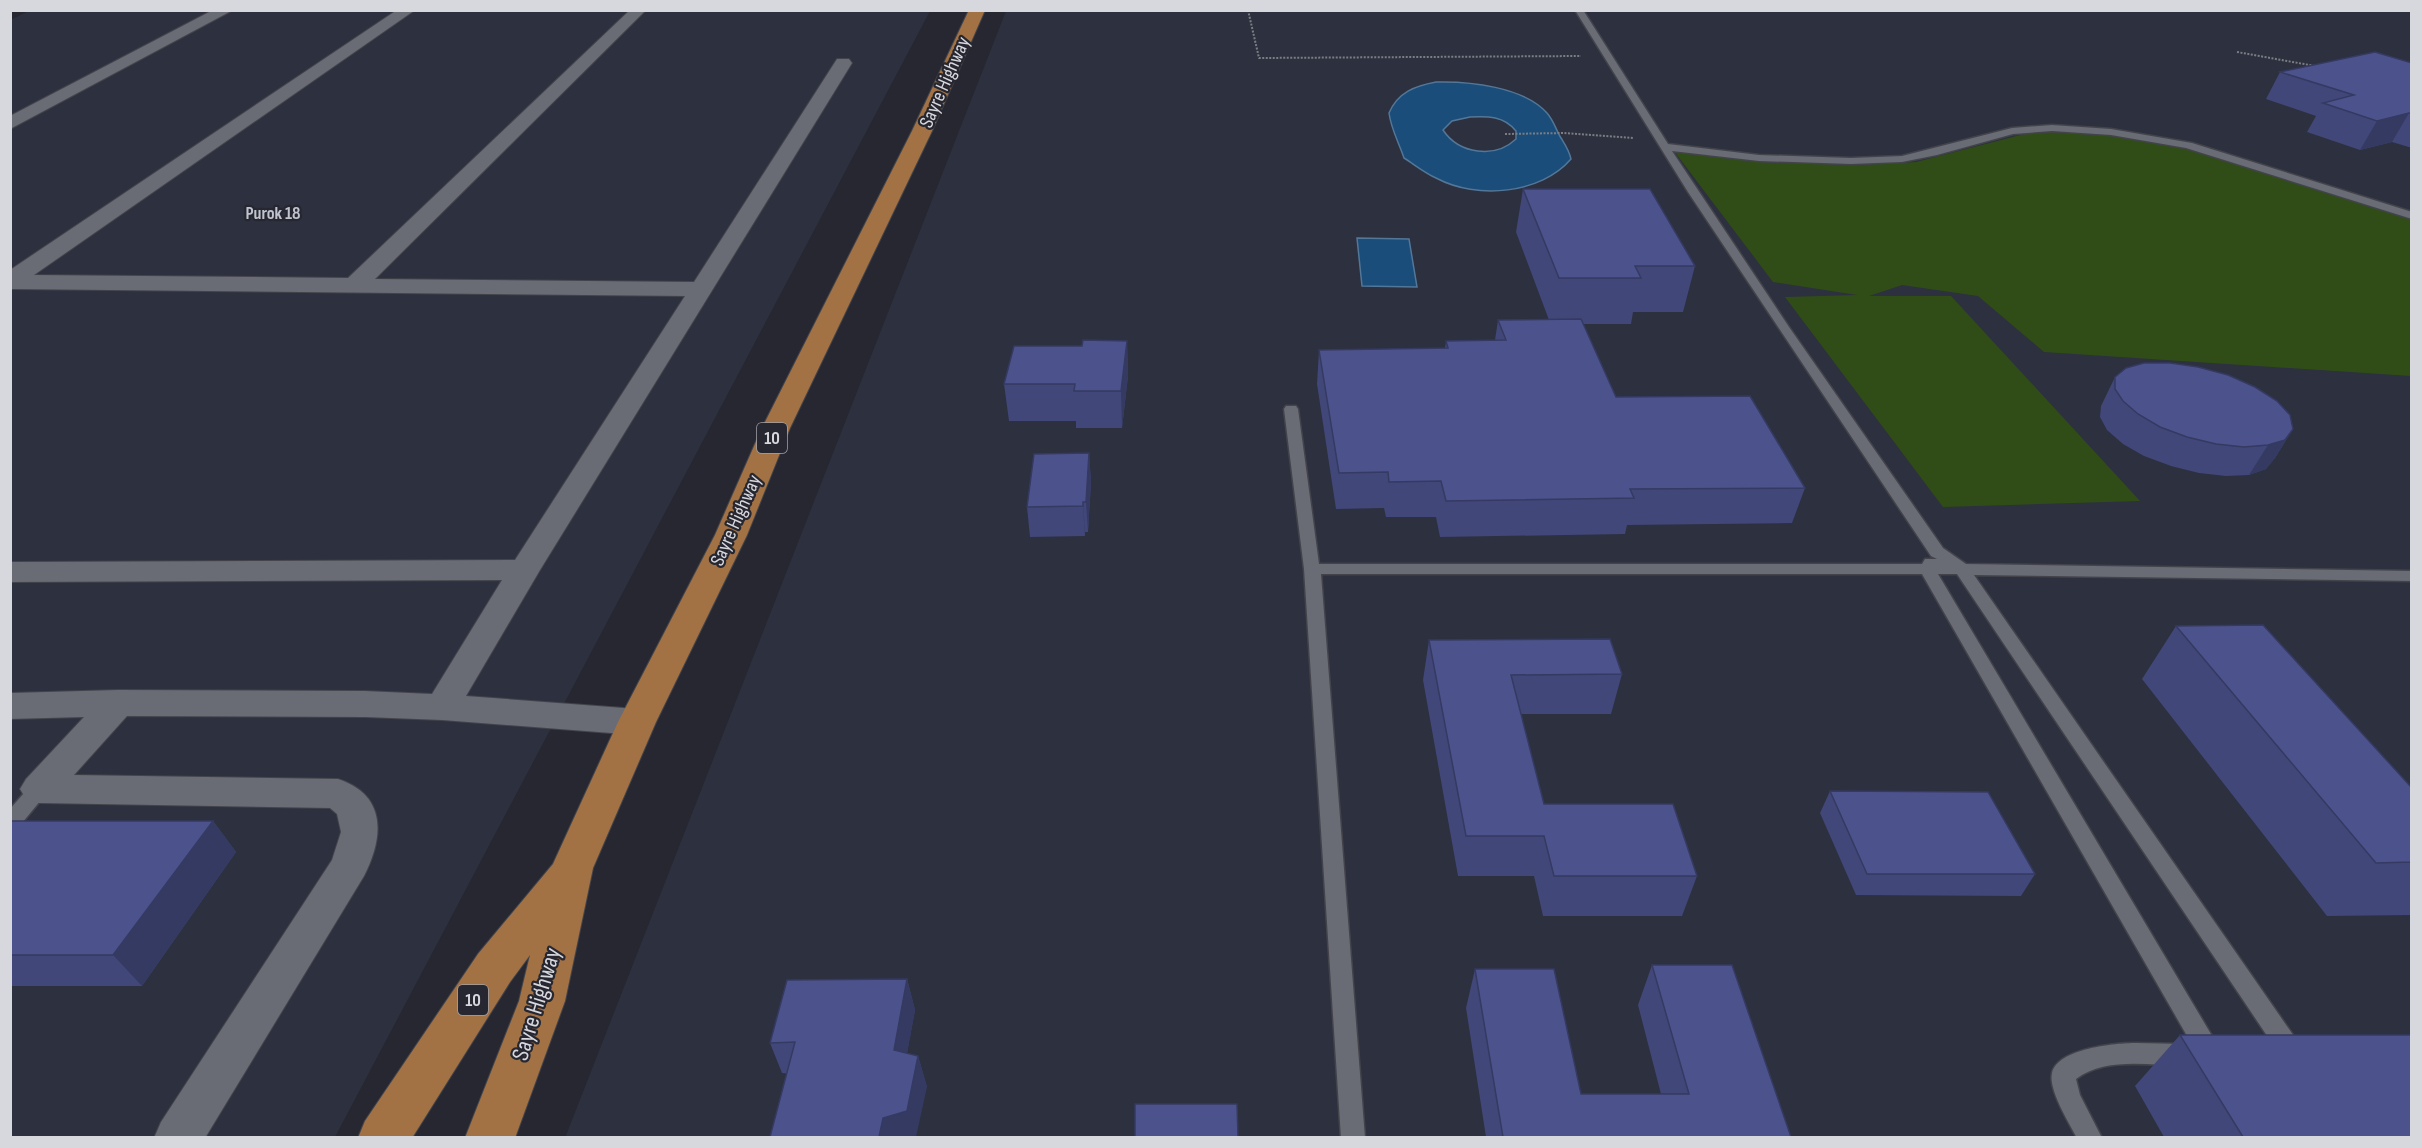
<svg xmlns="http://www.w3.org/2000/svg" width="2422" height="1148" viewBox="0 0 2422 1148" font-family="'Sofia Sans Condensed',sans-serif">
<rect width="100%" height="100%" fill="#262730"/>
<g fill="#2d303e">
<polygon points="31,10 930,11 335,1137 11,1137 10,20"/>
<polygon points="1006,11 2411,11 2411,1137 565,1138"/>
</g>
<polygon fill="#304d18" points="2048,128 2111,132 2188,145 2411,215 2411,376 2044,352 1978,296 1902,285 1869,296 1951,296 2140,501 1943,507 1785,297 1857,295 1773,282 1674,151 1856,165 1916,162"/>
<g fill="#1b4d7a" stroke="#537798" stroke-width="1.5" fill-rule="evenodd">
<path d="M1436,82C1469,81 1524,87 1547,113C1554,121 1556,130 1561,138C1566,146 1569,150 1571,159C1541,194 1477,200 1436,178C1425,173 1415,165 1404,158C1399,143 1391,129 1389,113C1398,92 1415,86 1436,82ZM1470,117C1488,116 1504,116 1516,131V139C1495,159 1459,154 1443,130L1452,121Z"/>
<polygon points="1357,238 1409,239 1417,287 1362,286"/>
</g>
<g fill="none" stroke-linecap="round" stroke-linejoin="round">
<defs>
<g id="service">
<polygon points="1575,10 1583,10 1668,144 1759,155 1851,158 1902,156 2012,128 2052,125 2111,129 2192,143 2412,212 2412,219 2186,148 2111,135 2052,131 2013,134 1937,155 1902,162 1851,164 1759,161 1672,151 1789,327 1943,548 1966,564 2412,571 2412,581 1974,575 2300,1045 2304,1053 2300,1061 2292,1064 2284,1061 1957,574 1938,574 2218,1046 2222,1054 2218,1062 2210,1065 2202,1062 1922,574 1321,574 1365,1138 1341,1138 1304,569 1284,409 1286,406 1296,406 1298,409 1319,564 1922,564 1925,559 1937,559 1931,556 1688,192"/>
<polygon points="39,781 46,784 49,789 46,794 17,829 10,831 10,809 32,784"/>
<path d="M2136,1043L2183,1044L2191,1047L2195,1055L2191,1063L2183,1066C2148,1065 2105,1057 2076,1079L2080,1095L2102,1138H2077C2069,1123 2048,1089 2052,1073C2058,1048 2116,1043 2136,1043Z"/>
</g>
<g id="minor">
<polygon points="213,10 233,10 10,129 10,116"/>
<path d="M397,10H415L34,275L348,278L630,10H646L375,279L694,282L837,59H849L852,63L540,570L466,696L637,709L650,713L655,722L650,731L637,735L442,720L365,717L127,716L74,775L338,779C387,795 384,837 364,876L205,1138H154L161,1122L332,860L341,832L337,814L330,808L39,803L26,799L20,789L26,779L84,717L10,719V693L118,690L365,691L432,694L502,580L10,582V562L515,560L685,296L10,289V270Z"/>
</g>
<polygon id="trunk" points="969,10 985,10 932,131 790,428 747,535 656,722 593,868 565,1001 515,1138 465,1138 519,1001 530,955 510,982 412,1138 358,1138 365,1121 478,954 553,864 618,722 715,535 762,428 912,131"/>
</defs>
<use href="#service" stroke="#43444b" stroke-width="3"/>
<use href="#minor" stroke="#43444b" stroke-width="2"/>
<use href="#trunk" stroke="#43444b" stroke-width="2"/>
<g stroke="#7c7d84" stroke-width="2" stroke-dasharray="2 1.5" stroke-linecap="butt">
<polyline points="1248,10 1259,58 1581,56"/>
<polyline points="2237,52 2315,66"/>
<polyline points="1505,134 1564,133 1633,138"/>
</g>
<use href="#service" fill="#696b75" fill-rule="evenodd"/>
<use href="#minor" fill="#696b75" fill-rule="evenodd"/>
<use href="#trunk" fill="#a27245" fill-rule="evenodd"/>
</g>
<g fill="#414778">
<polygon points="2412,63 2412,148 2392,142 2360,150 2307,132 2316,116 2266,99 2280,72"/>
<polygon points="1523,189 1695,266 1683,312 1633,312 1631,324 1583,324 1616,397 1805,488 1792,523 1627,525 1625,534 1440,537 1436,517 1386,517 1384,508 1336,509 1317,384 1319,350 1445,348 1446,341 1495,340 1498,320 1549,320 1516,232"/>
<polygon points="1127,341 1128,376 1122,428 1076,428 1076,421 1009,421 1004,384 1082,346"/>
<polygon points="2115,377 2293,429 2275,458 2266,469 2249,475 2226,476 2199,473 2171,466 2144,456 2123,444 2107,430 2100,417 2101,406"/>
<polygon points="1089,453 1091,482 1088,532 1085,532 1085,536 1030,537 1027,507"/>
<polygon points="2176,626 2412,788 2412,915 2327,916 2142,679"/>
<polygon points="1429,640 1622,674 1611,714 1521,714 1544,804 1697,876 1682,916 1543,916 1534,876 1458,876 1423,680"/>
<polygon points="1830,791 2035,874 2021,896 1856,895 1820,813"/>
<polygon points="10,821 213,821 236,852 142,986 10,986"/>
<polygon points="1652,965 1791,1137 1486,1137 1466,1008 1475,969 1581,1094 1661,1094 1638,1005"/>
<polygon points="907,979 915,1010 907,1053 918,1056 927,1087 782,1073 770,1043"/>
<polygon points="2180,1035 2412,1137 2164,1137 2135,1086"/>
</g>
<g fill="#353a62">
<polygon points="2409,113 2392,142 2360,150 2377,121"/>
<polygon points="1127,341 1128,376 1122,428 1121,391"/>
<polygon points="2293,429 2275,458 2266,469 2249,475 2268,445"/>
<polygon points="1089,453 1091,482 1088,532 1086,502"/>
<polygon points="1083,502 1085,532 1085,536 1083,506"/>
<polygon points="213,821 236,852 142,986 113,955"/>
<polygon points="907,979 915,1010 902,1081 894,1050"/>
<polygon points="918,1056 927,1087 916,1137 879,1137 883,1118"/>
</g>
<g fill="#4c538c" stroke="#353a62" stroke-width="1.5">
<polygon points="2375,52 2412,63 2412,113 2409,113 2377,121 2323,103 2354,95 2280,72"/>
<polygon points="1523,189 1650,189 1695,266 1635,266 1641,278 1559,278"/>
<polygon points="1581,319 1616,397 1750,396 1805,488 1630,489 1634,498 1446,501 1441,481 1389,482 1388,472 1339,473 1319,350 1448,348 1446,341 1506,340 1498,320"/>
<polygon points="1083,340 1127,341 1121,391 1074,391 1075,384 1004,384 1014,346 1082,346"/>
<polygon points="2144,363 2170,363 2198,367 2228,375 2255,387 2277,401 2290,415 2293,429 2285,440 2268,445 2244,447 2216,444 2187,437 2160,427 2138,414 2123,401 2115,389 2115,377 2126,368"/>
<polygon points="1089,453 1086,502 1083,502 1083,506 1027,507 1034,454"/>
<polygon points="2263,625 2412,788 2412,862 2376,863 2176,626"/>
<polygon points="1610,639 1622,674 1511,675 1544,804 1673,804 1697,876 1554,876 1544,836 1466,836 1429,640"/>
<polygon points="1830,791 1988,792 2035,874 1867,874"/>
<polygon points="10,821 213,821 113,955 10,955"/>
<polygon points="1652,965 1732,965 1791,1137 1503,1137 1475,969 1554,969 1581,1094 1689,1094"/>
<polygon points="907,979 894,1050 918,1056 907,1111 883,1118 879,1137 770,1137 795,1042 770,1043 787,980"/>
<polygon points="2180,1035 2412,1035 2412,1137 2243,1137"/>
<polygon points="1135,1104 1237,1104 1238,1137 1135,1137"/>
</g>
<g text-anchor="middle" stroke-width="4.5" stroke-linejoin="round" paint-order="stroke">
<g font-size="18" font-weight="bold" fill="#c1c4cf" stroke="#262730">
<text x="273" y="219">Purok 18</text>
</g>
<g fill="#262730" stroke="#a2a3aa" stroke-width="1.5">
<rect x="757" y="423" width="30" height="30" rx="4.5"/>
<rect x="458" y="985" width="30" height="30" rx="4.5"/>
</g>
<g font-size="18" font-weight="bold" fill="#d7d8de">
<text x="772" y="444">10</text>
<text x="473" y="1006">10</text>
</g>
<g font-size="20" fill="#d7d8de" stroke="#262730">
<text transform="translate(944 82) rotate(-66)" y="7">Sayre Highway</text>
<text transform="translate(735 520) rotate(-66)" y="7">Sayre Highway</text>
</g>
<g font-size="24" fill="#d7d8de" stroke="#262730">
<text transform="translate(536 1004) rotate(-73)" y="8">Sayre Highway</text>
</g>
</g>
<rect width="2422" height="1148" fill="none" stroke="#d7d8de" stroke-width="24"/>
</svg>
